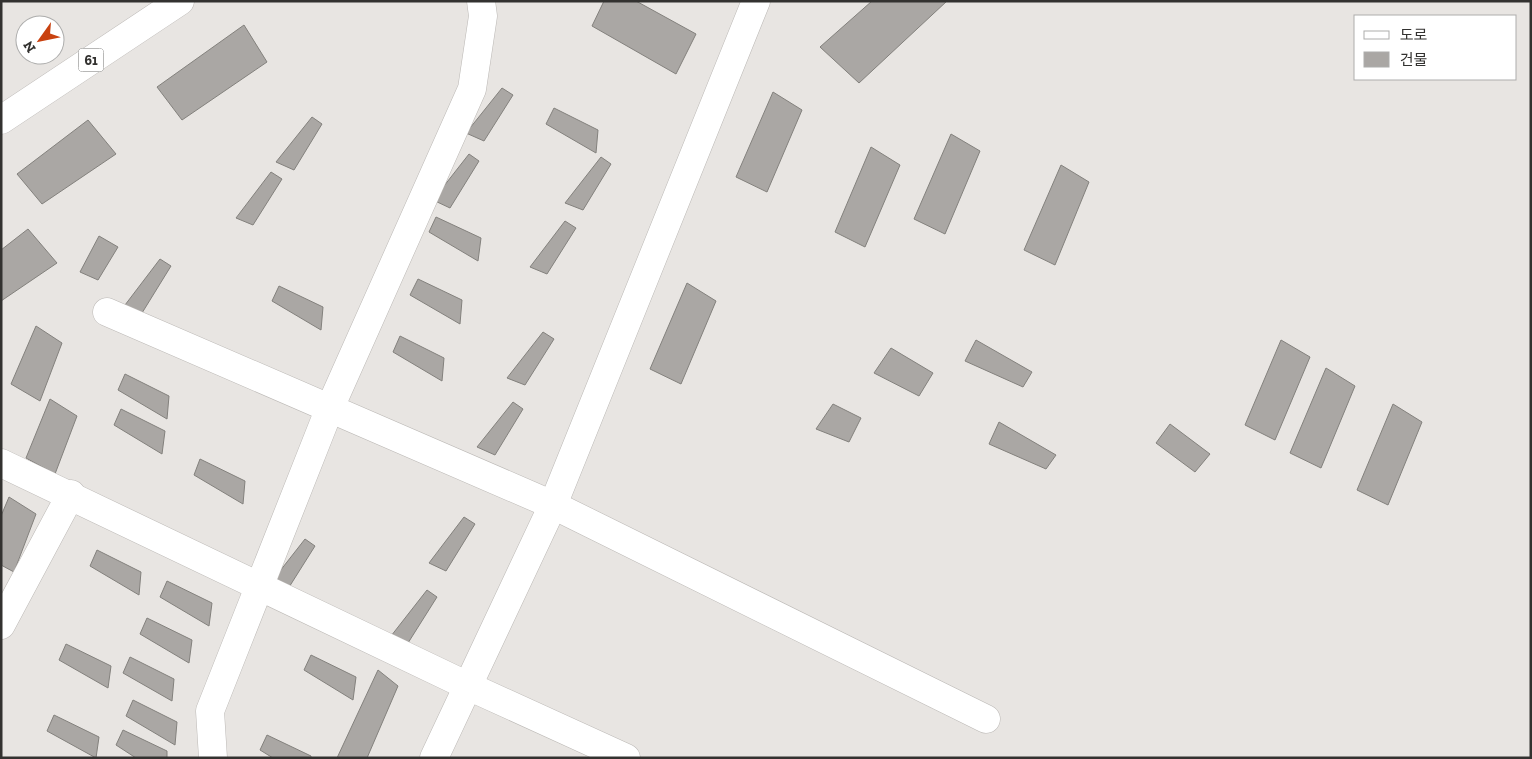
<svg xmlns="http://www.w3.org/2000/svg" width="1532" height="759" viewBox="0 0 1532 759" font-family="'Zilla Slab','Noto Sans KR',serif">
<rect width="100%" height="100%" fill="#e8e5e2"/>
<g fill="#aaa7a4" stroke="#83817d">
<polygon points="604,1 636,1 696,34 676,74 592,26"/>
<polygon points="872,1 947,1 859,83 820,47"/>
<polygon points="244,25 267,62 182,120 157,87"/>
<polygon points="502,88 513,95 484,141 466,133"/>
<polygon points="773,92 802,110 767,192 736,177"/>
<polygon points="554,108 598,130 596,153 546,124"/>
<polygon points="312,117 322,124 294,170 276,162"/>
<polygon points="88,120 116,154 42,204 17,174"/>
<polygon points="951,134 980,151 945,234 914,219"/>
<polygon points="871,147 900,165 865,247 835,232"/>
<polygon points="469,154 479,161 450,208 433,200"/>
<polygon points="601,157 611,164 583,210 565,203"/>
<polygon points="1061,165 1089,182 1055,265 1024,250"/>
<polygon points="271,172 282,179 253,225 236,218"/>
<polygon points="436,217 481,238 478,261 429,232"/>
<polygon points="565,221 576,228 547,274 530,267"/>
<polygon points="28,229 57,263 1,301 1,250"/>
<polygon points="99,236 118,247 98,280 80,272"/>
<polygon points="160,259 171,266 142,313 125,305"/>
<polygon points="418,279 462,300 460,324 410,295"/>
<polygon points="687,283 716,301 681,384 650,369"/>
<polygon points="279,286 323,307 321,330 272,301"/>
<polygon points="36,326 62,343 40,401 11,384"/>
<polygon points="543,332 554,339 525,385 507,378"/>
<polygon points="400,336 444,358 442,381 393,352"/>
<polygon points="976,340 1032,372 1023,387 965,361"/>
<polygon points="1281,340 1310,357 1275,440 1245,425"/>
<polygon points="891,348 933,373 919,396 874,373"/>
<polygon points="1326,368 1355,386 1321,468 1290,453"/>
<polygon points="125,374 169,396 167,419 118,390"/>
<polygon points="50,399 77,416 55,474 26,458"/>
<polygon points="513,402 523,409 495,455 477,447"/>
<polygon points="833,404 861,418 849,442 816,429"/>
<polygon points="1393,404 1422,422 1388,505 1357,490"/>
<polygon points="121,409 165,431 162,454 114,425"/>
<polygon points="999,422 1056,455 1046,469 989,444"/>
<polygon points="1170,424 1210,454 1195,472 1156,443"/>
<polygon points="200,459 245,481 243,504 194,475"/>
<polygon points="9,497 36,514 14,572 1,565 1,516"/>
<polygon points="464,517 475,524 446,571 429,563"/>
<polygon points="305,539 315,546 286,592 269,585"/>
<polygon points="97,550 141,572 139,595 90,566"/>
<polygon points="167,581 212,603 209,626 160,597"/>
<polygon points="427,590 437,597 408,643 391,636"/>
<polygon points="147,618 192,640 189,663 140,634"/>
<polygon points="66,644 111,666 108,688 59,660"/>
<polygon points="311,655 356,677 353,700 304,670"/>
<polygon points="130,657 174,679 172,701 123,673"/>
<polygon points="378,670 398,686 367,758 337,758"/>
<polygon points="133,700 177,722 175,745 126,716"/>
<polygon points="54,715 99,737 96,758 47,731"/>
<polygon points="123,730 167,751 167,758 136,758 116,745"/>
<polygon points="267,735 311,756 311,758 273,758 260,750"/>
</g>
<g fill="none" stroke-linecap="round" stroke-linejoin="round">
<defs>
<g id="minor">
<polyline points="107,312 553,505 986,719"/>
<polyline points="1,463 468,686 626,758"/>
<polyline points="1,625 71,494"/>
<polyline points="213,758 210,711 329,410 472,89 483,16 481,1"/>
</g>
<g id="major">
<polyline points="1,120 180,1"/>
<polyline points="434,758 553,505 756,1"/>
</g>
</defs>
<use href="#minor" stroke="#bcb9b6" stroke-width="29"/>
<use href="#major" stroke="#bcb9b6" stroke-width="29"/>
<use href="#minor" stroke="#fff" stroke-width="28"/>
<use href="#major" stroke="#fff" stroke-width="28"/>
</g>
<g text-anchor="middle" stroke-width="5" stroke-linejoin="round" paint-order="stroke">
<rect fill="#fff" stroke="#70706e" stroke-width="1" x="78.5" y="48.5" width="25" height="23" rx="4"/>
<g font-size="14" font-weight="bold" fill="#333230">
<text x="91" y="65">61</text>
</g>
</g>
<rect width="1532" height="759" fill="none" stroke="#333230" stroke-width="5"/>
<rect x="1354" y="15" width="162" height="65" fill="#ffffff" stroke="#adadac"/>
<rect x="1364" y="31" width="25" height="8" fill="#ffffff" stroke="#adadac"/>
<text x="1400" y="40" font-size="15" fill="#333230">도로</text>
<rect x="1364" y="52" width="25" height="15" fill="#aaa7a4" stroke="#adadac"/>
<text x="1400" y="65" font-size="15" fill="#333230">건물</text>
<g transform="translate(40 40) rotate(237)"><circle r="24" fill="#ffffff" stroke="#adadac"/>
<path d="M0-4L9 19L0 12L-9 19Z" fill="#c94210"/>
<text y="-8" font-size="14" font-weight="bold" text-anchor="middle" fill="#333230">N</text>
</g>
</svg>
